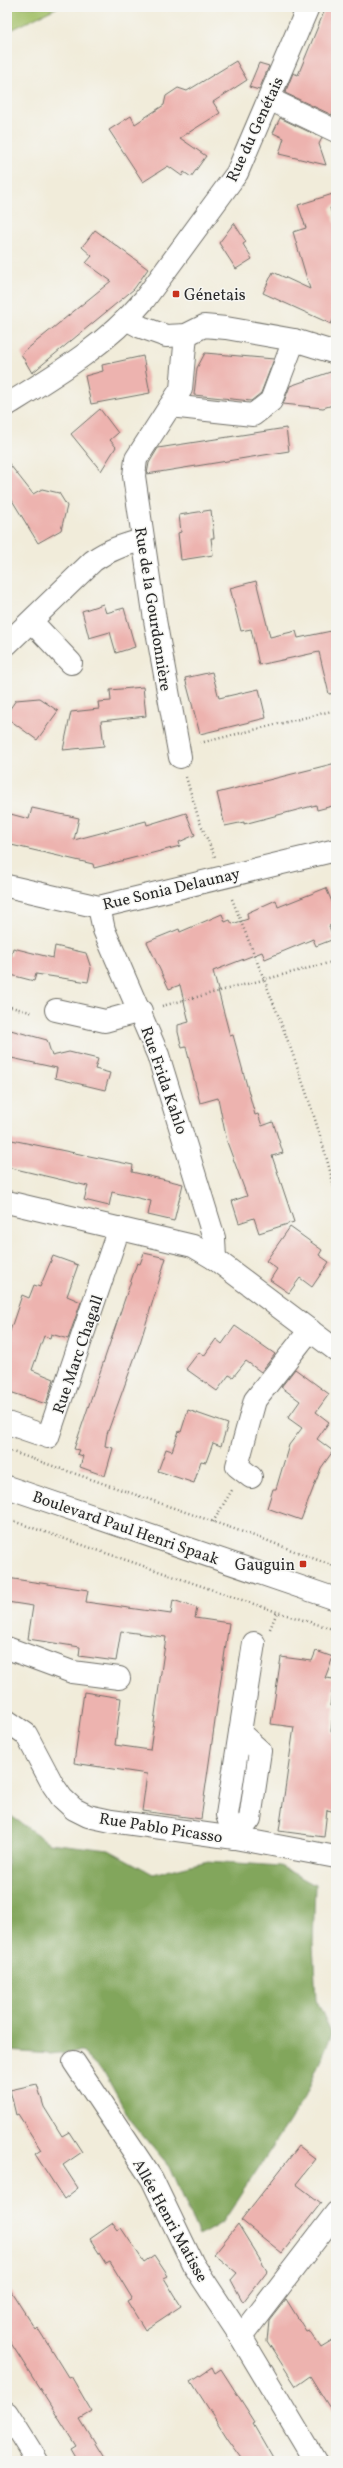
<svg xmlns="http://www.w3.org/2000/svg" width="343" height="2468" viewBox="0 0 343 2468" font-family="Vollkorn,serif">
<rect width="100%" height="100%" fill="#f6f6f2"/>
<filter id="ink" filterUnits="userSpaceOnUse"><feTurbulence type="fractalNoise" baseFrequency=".025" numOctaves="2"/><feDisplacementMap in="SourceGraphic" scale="8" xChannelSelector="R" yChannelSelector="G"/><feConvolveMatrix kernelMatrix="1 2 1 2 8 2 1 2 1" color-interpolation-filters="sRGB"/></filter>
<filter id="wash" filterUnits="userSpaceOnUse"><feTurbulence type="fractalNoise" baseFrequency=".012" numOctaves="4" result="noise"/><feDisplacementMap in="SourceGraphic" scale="16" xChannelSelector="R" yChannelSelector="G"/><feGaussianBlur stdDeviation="0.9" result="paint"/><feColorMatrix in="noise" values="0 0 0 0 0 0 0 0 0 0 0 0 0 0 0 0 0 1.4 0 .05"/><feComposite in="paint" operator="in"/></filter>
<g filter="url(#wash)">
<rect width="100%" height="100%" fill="#f1ecda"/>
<polygon fill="#a3c067" stroke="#677649" points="7,7 58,7 7,32"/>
<polygon fill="#82a65c" stroke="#566844" points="7,1813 49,1843 109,1850 153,1874 208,1861 280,1866 315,1885 313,1944 316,1999 332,2034 304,2099 223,2222 199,2236 169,2167 132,2123 105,2074 81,2051 50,2054 7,2051"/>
<g id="blocks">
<g fill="#edb3af">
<polygon points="326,7 336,7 336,107 332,115 285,93 293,73 298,75"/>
<polygon points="236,61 247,80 213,102 220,113 180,138 206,156 191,177 184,172 182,176 168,166 143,182 109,130 131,116 135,124 164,105 166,96 178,88 187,91"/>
<polygon points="259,63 269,66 259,90 249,87"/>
<polygon points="280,118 322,138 319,144 326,165 279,154 284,138 273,133"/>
<polygon points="336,193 336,204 330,208 336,227 336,314 331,324 263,293 273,272 310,289 293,232 306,228 298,205"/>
<polygon points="234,223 246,242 243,244 252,259 236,269 219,243"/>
<polygon points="95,230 148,269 134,289 32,373 21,354 111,281 86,263 92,256 82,247"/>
<polygon points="205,353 274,359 261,393 251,401 194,395 197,368"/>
<polygon points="143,356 150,393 91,404 85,376 103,371 102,365"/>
<polygon points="336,370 336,404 323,408 283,404 290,386"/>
<polygon points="100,409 118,433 110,440 116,447 101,471 71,434"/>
<polygon points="286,428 289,451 147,474 149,463 158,448"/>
<polygon points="7,461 33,494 42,489 59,493 67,506 61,530 38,543 7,492"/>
<polygon points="211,510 214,538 211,538 213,555 181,560 178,533 181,532 179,515"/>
<polygon points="256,581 270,637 296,631 298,638 336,630 336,693 329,694 319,652 259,665 251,629 241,631 230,588"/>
<polygon points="103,604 106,613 124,608 135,647 116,653 110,632 89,638 82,611"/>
<polygon points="212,672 219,698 259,689 266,718 200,734 185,678"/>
<polygon points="143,687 146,716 101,721 104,746 63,750 71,712 99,709 98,702 111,701 110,690"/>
<polygon points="39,698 58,711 37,740 7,718 7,713 16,700"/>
<polygon points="336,763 336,805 317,810 316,805 244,824 244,822 225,826 217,793"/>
<polygon points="32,808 79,818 74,840 146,821 147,825 186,813 195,835 179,842 180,846 94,868 93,864 7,844 7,813 29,819"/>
<polygon points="326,888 336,911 336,923 329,926 334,939 316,946 313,939 265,959 262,952 213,971 230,1036 233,1035 255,1115 258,1114 262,1126 273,1122 283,1153 272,1156 294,1222 259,1233 254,1218 239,1223 232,1201 247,1196 227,1142 218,1098 200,1103 186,1047 182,1048 178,1032 178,1025 189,1022 180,985 169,989 147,942 179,929 180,932 222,914 225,922 230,920 232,924 248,919 247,913 276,900 278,907"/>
<polygon points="55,946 86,953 91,968 88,982 36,974 34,981 7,974 7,955 11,956 13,948 53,958"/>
<polygon points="7,1029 47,1040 52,1056 69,1052 98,1059 95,1069 110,1073 105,1090 55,1078 57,1068 7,1057"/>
<polygon points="7,1139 133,1165 132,1172 183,1184 174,1221 148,1215 151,1201 112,1192 109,1206 84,1200 88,1186 7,1167"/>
<polygon points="290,1227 322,1250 319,1255 329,1262 312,1287 300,1278 289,1293 270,1280 277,1269 266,1261"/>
<polygon points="144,1253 166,1258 140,1343 107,1434 105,1446 113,1448 105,1476 80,1467 83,1456 77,1454 79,1450 74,1449 137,1263 140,1264"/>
<polygon points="53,1256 78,1265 67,1296 81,1302 68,1339 51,1334 50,1338 44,1336 32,1370 54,1379 46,1404 7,1391 7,1340 22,1295 29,1298 34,1285 40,1287"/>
<polygon points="235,1326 275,1354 261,1372 246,1361 233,1377 229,1375 217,1391 186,1369 199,1352 204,1356 216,1339 222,1344"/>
<polygon points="295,1369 329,1394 316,1412 329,1422 317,1439 333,1451 321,1468 301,1520 267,1508 273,1489 276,1489 289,1445 302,1428 288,1418 300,1401 281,1387"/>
<polygon points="188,1410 228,1424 221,1446 213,1443 206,1462 201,1461 194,1483 158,1471 166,1449 172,1451 179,1431 181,1432"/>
<polygon points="7,1578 88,1590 86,1602 171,1614 173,1600 197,1608 195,1618 229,1623 201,1819 142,1811 147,1774 74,1763 84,1692 121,1698 115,1745 150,1750 166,1637 121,1631 116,1661 79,1656 80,1647 28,1639 33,1606 7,1602"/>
<polygon points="316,1651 333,1657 325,1678 334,1679 330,1706 334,1706 331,1732 336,1733 336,1812 327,1810 324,1837 279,1831 294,1727 271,1724 281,1657 312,1661"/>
<polygon points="37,2084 44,2107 62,2136 69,2132 82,2152 63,2165 78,2188 64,2199 35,2154 41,2150 18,2114 16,2115 10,2090"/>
<polygon points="299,2146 316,2159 296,2184 321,2203 282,2253 241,2220"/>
<polygon points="113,2223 118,2230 121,2228 144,2262 154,2255 168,2276 164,2278 181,2306 145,2330 127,2301 132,2298 110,2262 106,2264 90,2239"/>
<polygon points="238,2224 267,2271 243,2302 231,2280 237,2273 214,2254"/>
<polygon points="7,2285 35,2329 37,2327 68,2377 71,2376 92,2412 80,2419 106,2461 78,2461 71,2449 76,2446 7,2337"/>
<polygon points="286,2299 306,2331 309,2330 321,2348 336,2339 336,2418 310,2376 296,2386 267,2341 269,2321"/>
<polygon points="212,2367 215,2373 221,2369 255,2422 253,2423 275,2461 244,2461 228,2439 191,2381"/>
</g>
</g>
</g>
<g filter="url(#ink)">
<use href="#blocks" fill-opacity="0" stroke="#706f68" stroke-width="1"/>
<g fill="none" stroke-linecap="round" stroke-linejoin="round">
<defs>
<g id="minor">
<polyline points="269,99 336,131"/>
<polyline points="128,320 141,327 166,336 186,335 204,326 226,328 294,340 336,353"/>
<path d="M7,405C57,374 106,345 144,300L237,173L308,7"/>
<polyline points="170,406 253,415 271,401 294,340"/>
<polyline points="32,622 71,663"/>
<path d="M7,644L93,561C108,550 124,545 142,540"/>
<polyline points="180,757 155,620 134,476 136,459 181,389 186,335"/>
<polyline points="7,886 99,907 336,850"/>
<polyline points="99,907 104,930 158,1055 214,1238 215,1259"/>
<polyline points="56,1010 105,1021 141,1011"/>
<polyline points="7,1202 193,1246 215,1259 336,1350"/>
<polyline points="7,1423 48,1437 119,1228"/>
<polyline points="251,1477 237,1466 255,1400 310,1330"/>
<polyline points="7,1487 336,1599"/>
<polyline points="7,1648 72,1672 119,1678"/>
<polyline points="7,1721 26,1734 53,1785 62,1798 74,1809 88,1816 111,1821 235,1838 336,1857"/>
<polyline points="235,1838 227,1815 254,1643"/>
<polyline points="235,1838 250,1819 260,1751 240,1733"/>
<polyline points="74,2062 152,2179 193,2264 241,2337"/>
<polyline points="7,2413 37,2461"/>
<polyline points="315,2461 241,2337 336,2213"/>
</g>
</defs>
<use href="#minor" stroke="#706f68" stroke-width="24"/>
<g stroke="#706f68" stroke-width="2.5" stroke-dasharray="1 3" stroke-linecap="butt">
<polyline points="200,743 336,710"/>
<polyline points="186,777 199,820 215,857"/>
<path d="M232,899C270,995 312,1093 336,1195"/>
<polyline points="7,1006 34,1013"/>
<polyline points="162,1006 336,961"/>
<polyline points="7,1450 263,1539 336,1567"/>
<polyline points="7,1519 277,1612 336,1630"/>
<polyline points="213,1522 232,1490"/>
<polyline points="270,1629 277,1612"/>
</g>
<use href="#minor" stroke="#fff" stroke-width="22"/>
</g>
</g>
<g fill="#c8321e" stroke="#f6f6f2" stroke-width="1.5">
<rect x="172" y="290" width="8" height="8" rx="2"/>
<rect x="299" y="1560" width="8" height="8" rx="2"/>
</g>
<g text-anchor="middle" stroke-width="3" stroke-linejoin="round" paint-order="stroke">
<g font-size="16" fill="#2b2b2b" stroke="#f6f6f2">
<text transform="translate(254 129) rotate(-65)" y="6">Rue du Genétais</text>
<text transform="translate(154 609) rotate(81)" y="6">Rue de la Gourdonnière</text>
<text transform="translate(171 888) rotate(-13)" y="6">Rue Sonia Delaunay</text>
<text transform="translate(165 1080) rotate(71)" y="6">Rue Frida Kahlo</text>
<text transform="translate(77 1354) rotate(-71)" y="6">Rue Marc Chagall</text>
<text transform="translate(126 1527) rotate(19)" y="6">Boulevard Paul Henri Spaak</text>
<text transform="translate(161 1827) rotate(9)" y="6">Rue Pablo Picasso</text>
<text transform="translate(171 2220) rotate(61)" y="6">Allée Henri Matisse</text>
</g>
<g font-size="16" fill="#2b2b2b" stroke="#f6f6f2" text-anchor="start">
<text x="184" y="300">Génetais</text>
<text x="295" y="1570" text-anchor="end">Gauguin</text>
</g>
</g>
<rect width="343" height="2468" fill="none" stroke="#f6f6f2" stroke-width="24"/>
</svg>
